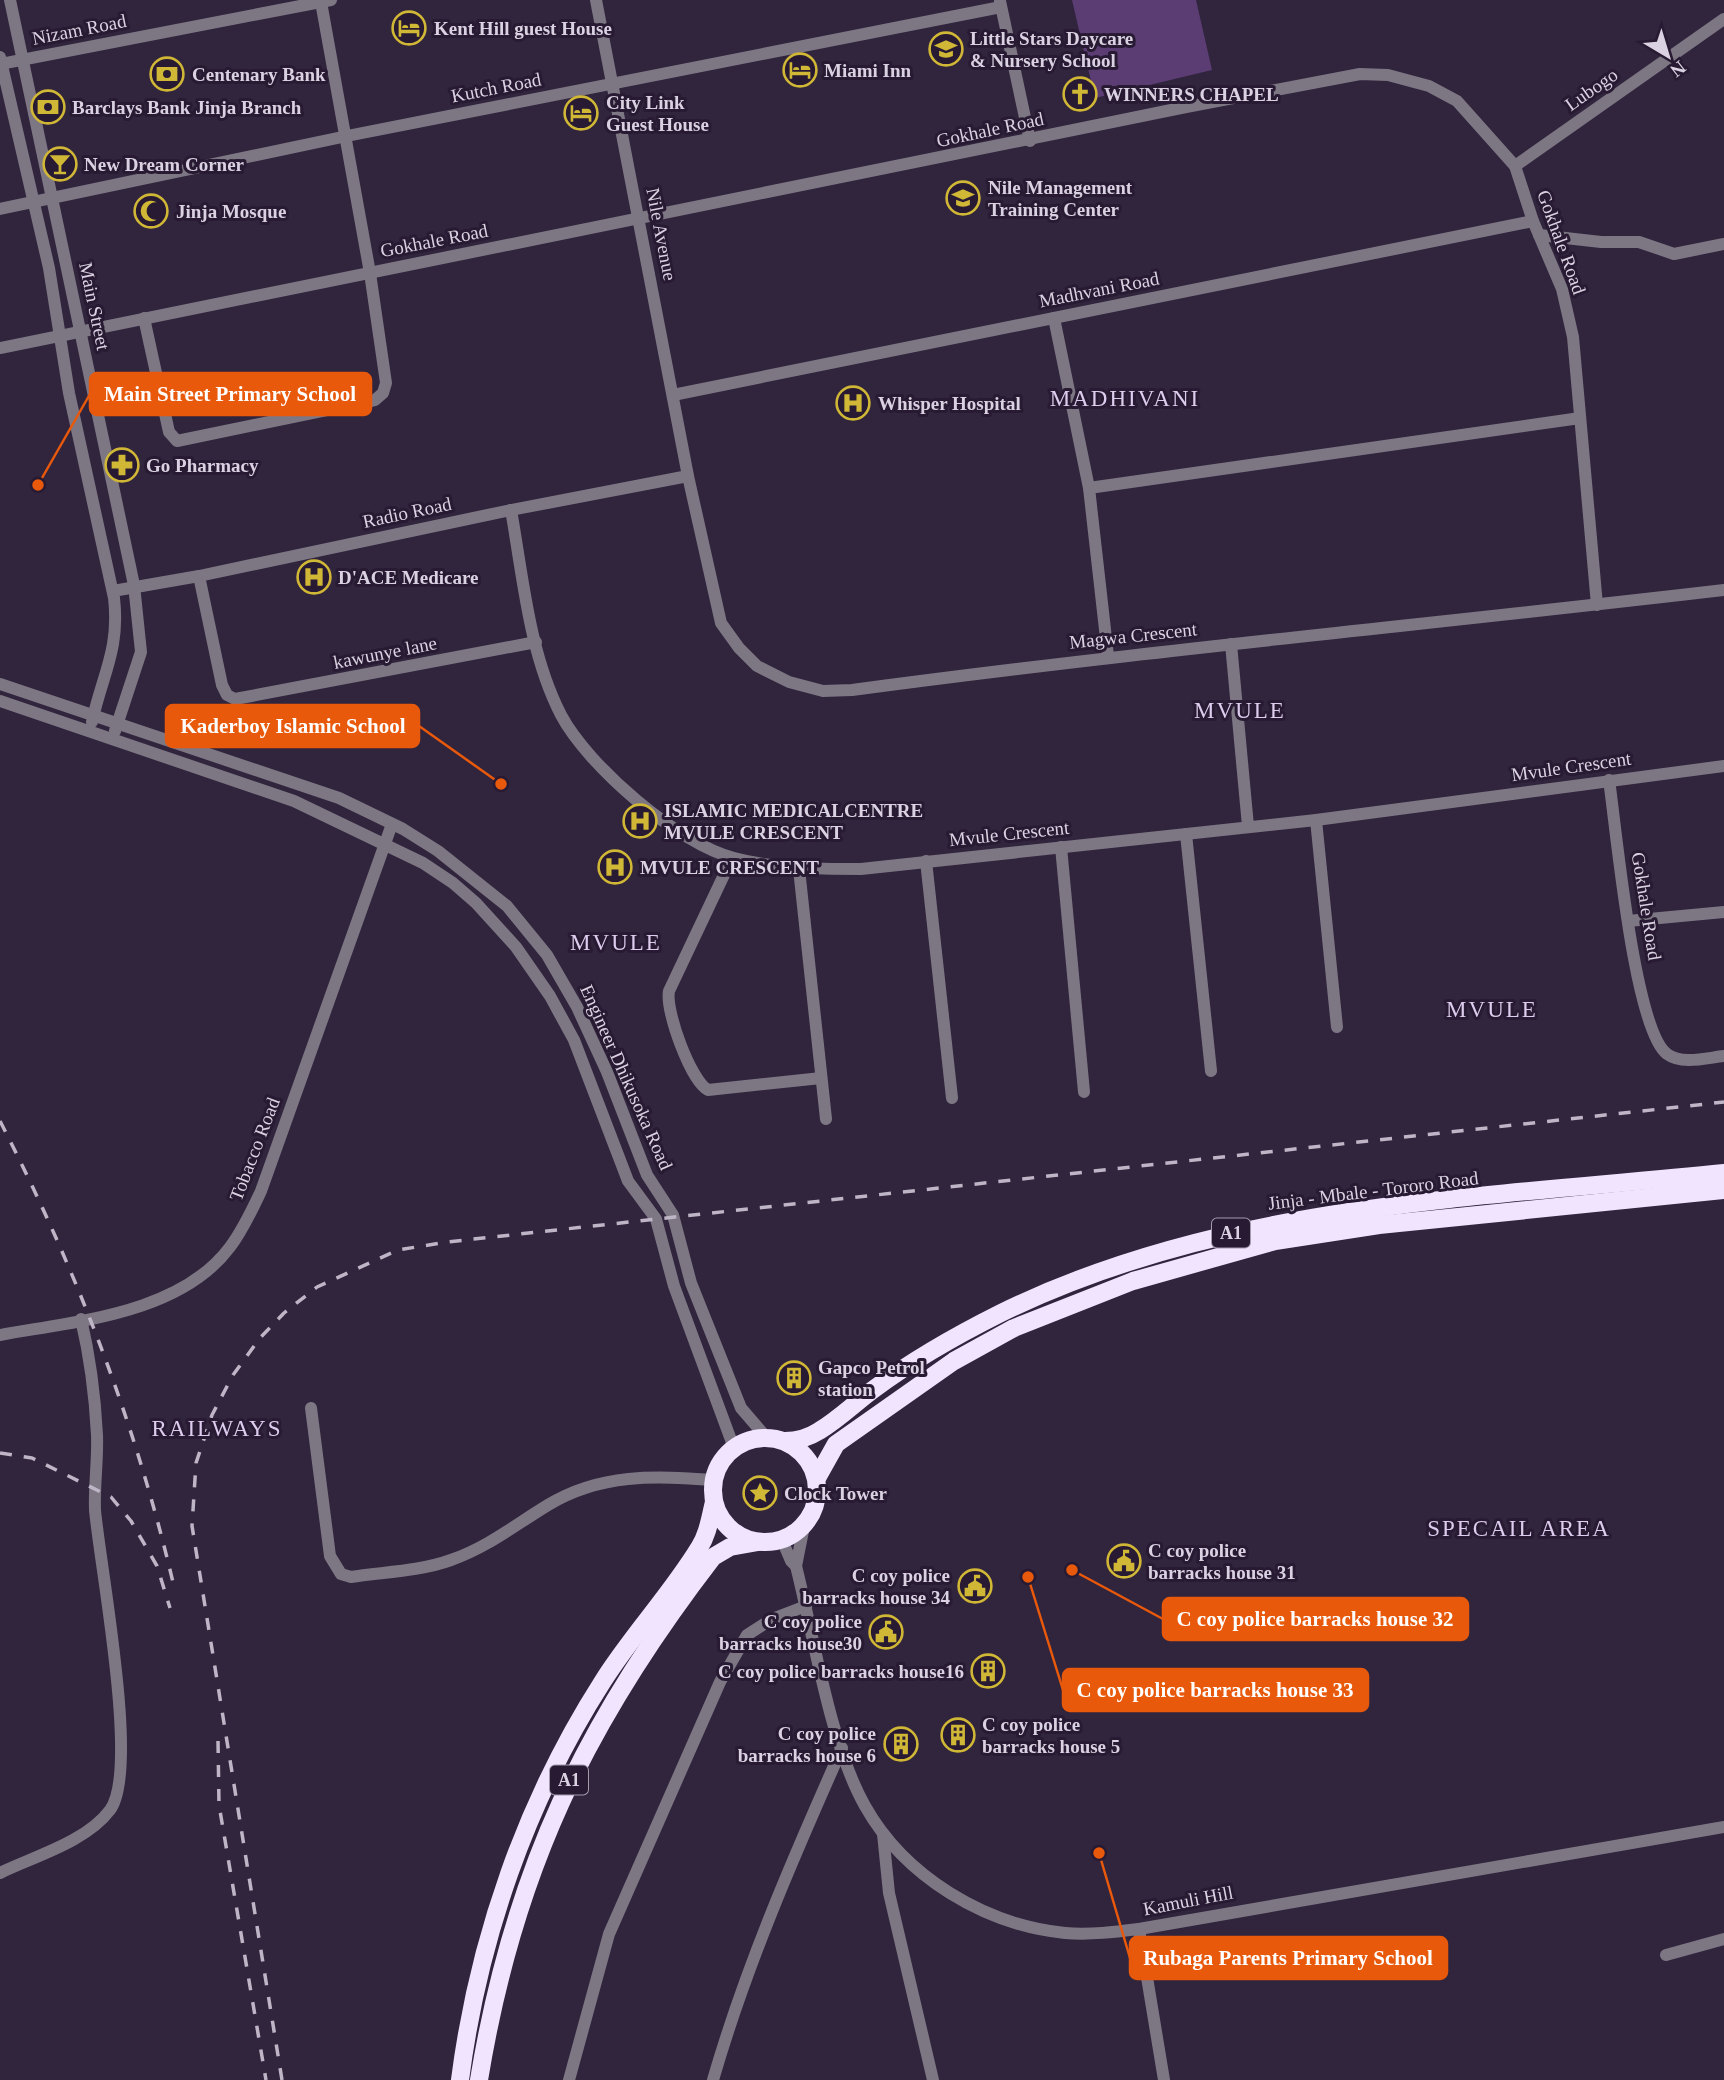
<svg xmlns="http://www.w3.org/2000/svg" width="1724" height="2080" viewBox="0 0 1724 2080" font-family="'Times New Roman',serif">
<rect width="100%" height="100%" fill="#31243d"/>
<polygon fill="#5b3d74" points="1072,0 1196,0 1212,70 1095,98"/>
<g fill="none" stroke-linecap="round" stroke-linejoin="round">
<g stroke="#7d7784" stroke-width="12">
<polyline points="10,0 134,585 141,652 115,731"/>
<path d="M596,0L688,476L721,623L739,648L757,666L789,682L823,691L852,690C1142,651 1433,624 1724,590"/>
<polyline points="1000,1 1030,141"/>
<path d="M0,57L49,268L69,393L114,598C120,650 102,675 92,722"/>
<polyline points="0,64 331,0"/>
<polyline points="1515,166 1724,19"/>
<polyline points="0,209 347,136 1001,7"/>
<polyline points="1539,235 1601,242 1639,242 1674,254 1724,244"/>
<polyline points="144,318 169,432 177,441 375,400 383,393 386,383 370,273 321,2"/>
<polyline points="1054,318 1089,488 1108,656"/>
<polyline points="0,348 1186,107 1360,74 1388,75 1429,86 1457,101 1515,166 1533,221 1562,289 1573,337 1597,605"/>
<polyline points="673,395 1533,221"/>
<polyline points="1089,488 1580,418"/>
<path d="M511,510C523,577 529,653 561,715C588,766 678,844 734,858C776,869 818,869 861,869L1316,820L1724,766"/>
<polyline points="199,576 222,685 227,695 235,699 536,642"/>
<polyline points="113,591 199,576 511,510 688,476"/>
<polyline points="1231,644 1248,826"/>
<polyline points="0,684 339,798 403,829 438,851 507,906 547,955 577,1007 607,1072 647,1175 673,1215 691,1283 741,1408 766,1437"/>
<polyline points="0,701 294,801 423,863 453,883 476,903 516,947 550,996 574,1040 628,1181 656,1219 674,1286 734,1448"/>
<path d="M1609,780C1616,827 1634,1029 1667,1054C1682,1065 1706,1058 1724,1056"/>
<polyline points="1316,820 1337,1027"/>
<polyline points="1186,834 1211,1071"/>
<polyline points="1061,847 1084,1092"/>
<path d="M732,858L669,991C665,1011 691,1081 708,1090L821,1078"/>
<polyline points="926,861 952,1098"/>
<polyline points="799,869 826,1119"/>
<polyline points="1628,921 1724,912"/>
<path d="M0,1335C76,1321 180,1314 230,1247C243,1230 252,1210 261,1191L392,824"/>
<path d="M311,1408L330,1556L341,1574L351,1577C383,1572 421,1571 451,1560C488,1547 515,1525 548,1505C601,1473 654,1476 714,1480"/>
<polyline points="782,1540 791,1561 796,1566 804,1526"/>
<path d="M796,1566C814,1637 830,1744 865,1806C905,1877 985,1925 1065,1933C1090,1935 1115,1932 1139,1929L1724,1827"/>
<polyline points="883,1834 889,1893 933,2080"/>
<path d="M0,1873C35,1856 86,1842 110,1810C140,1770 100,1567 95,1510C94,1485 98,1460 97,1435C95,1396 90,1357 81,1319"/>
<polyline points="1139,1929 1164,2080"/>
<polyline points="1666,1955 1724,1939"/>
<polyline points="569,2080 609,1934 720,1682 747,1635 772,1619 806,1606"/>
<path d="M713,2080C746,1966 794,1856 842,1748"/>
</g>
<g stroke="#f1e4fe" stroke-width="18">
<circle cx="765" cy="1490" r="52"/>
<path d="M785,1441C797,1441 808,1438 819,1431C839,1419 856,1402 874,1389C913,1360 957,1335 1001,1313C1225,1203 1480,1198 1724,1173"/>
<polyline points="817,1478 836,1444 954,1361 1014,1328 1133,1281 1275,1241 1379,1225 1724,1190"/>
<path d="M460,2080C478,1940 526,1801 603,1681C632,1635 671,1594 699,1548C708,1534 710,1518 714,1502"/>
<path d="M479,2080C513,1872 585,1723 713,1557L730,1547L758,1542"/>
</g>
<g stroke="#beb5c7" stroke-width="3.5" stroke-dasharray="12 12" stroke-linecap="butt">
<path d="M0,1121C77,1271 137,1426 175,1591"/>
<polyline points="0,1453 32,1458 111,1497 131,1521 157,1566 170,1608"/>
<polyline points="218,1741 219,1805 266,2080"/>
<polyline points="282,2080 192,1526 196,1463 212,1415 233,1375 260,1338 284,1313 317,1287 398,1250 447,1242 1724,1102"/>
</g>
</g>
<defs>
<symbol id="hotel-ring" viewBox="-11 -11 22 22"><circle r="9.5" fill="#271a32" stroke="#d0b736" stroke-width="1.5"/><path d="M-6-4.5h1.5V1H6V5H4.5V3h-9V5H-6ZM-4 0a1.8 1.8 0 1 1 3.6 0ZM.5 0V-2.5h3Q6-2.5 6 0Z" fill="#d0b736"/></symbol>
<symbol id="school-ring" viewBox="-11 -11 22 22"><circle r="9.5" fill="#271a32" stroke="#d0b736" stroke-width="1.5"/><path d="M0-5L7-2L0 1L-7-2ZM-4 1L0 2.5L4 1V4Q0 6-4 4Z" fill="#d0b736"/></symbol>
<symbol id="bank-ring" viewBox="-11 -11 22 22"><circle r="9.5" fill="#271a32" stroke="#d0b736" stroke-width="1.5"/><path d="M-6-4H6V4H-6ZM0-2.3a2.3 2.3 0 1 0 0 4.6a2.3 2.3 0 1 0 0-4.6Z" fill="#d0b736"/></symbol>
<symbol id="church-ring" viewBox="-11 -11 22 22"><circle r="9.5" fill="#271a32" stroke="#d0b736" stroke-width="1.5"/><path d="M-1.2-6h2.4v3.5h3.3v2.4h-3.3V6h-2.4V-.1h-3.3v-2.4h3.3Z" fill="#d0b736"/></symbol>
<symbol id="bar-ring" viewBox="-11 -11 22 22"><circle r="9.5" fill="#271a32" stroke="#d0b736" stroke-width="1.5"/><path d="M-6-5H6L.8 .8V4.5H3.5V6h-7V4.5H-.8V.8Z" fill="#d0b736"/></symbol>
<symbol id="university-ring" viewBox="-11 -11 22 22"><circle r="9.5" fill="#271a32" stroke="#d0b736" stroke-width="1.5"/><path d="M0-5L7-2L0 1L-7-2ZM-4 1L0 2.5L4 1V4Q0 6-4 4Z" fill="#d0b736"/></symbol>
<symbol id="mosque-ring" viewBox="-11 -11 22 22"><circle r="9.5" fill="#271a32" stroke="#d0b736" stroke-width="1.5"/><path d="M3.5-4.9A6 6 0 1 0 3.5 4.9A5 5 0 1 1 3.5-4.9Z" fill="#d0b736"/></symbol>
<symbol id="hospital-ring" viewBox="-11 -11 22 22"><circle r="9.5" fill="#271a32" stroke="#d0b736" stroke-width="1.5"/><path d="M-5-5h3v3.5h4V-5h3V5h-3V1.5h-4V5h-3Z" fill="#d0b736"/></symbol>
<symbol id="pharmacy-ring" viewBox="-11 -11 22 22"><circle r="9.5" fill="#271a32" stroke="#d0b736" stroke-width="1.5"/><path d="M-2-6h4v4h4v4h-4v4h-4v-4h-4v-4h4Z" fill="#d0b736"/></symbol>
<symbol id="building-ring" viewBox="-11 -11 22 22"><circle r="9.5" fill="#271a32" stroke="#d0b736" stroke-width="1.5"/><path d="M-4-6H4V6H1V3H-1V6H-4ZM-2.5-4.3h1.7v1.8h-1.7ZM.8-4.3h1.7v1.8H.8ZM-2.5-1h1.7V.8h-1.7ZM.8-1h1.7V.8H.8Z" fill="#d0b736"/></symbol>
<symbol id="sight-ring" viewBox="-11 -11 22 22"><circle r="9.5" fill="#271a32" stroke="#d0b736" stroke-width="1.5"/><path d="M0-6L1.8-2.2L6-1.7L2.9 1.2L3.7 5.4L0 3.3L-3.7 5.4L-2.9 1.2L-6-1.7L-1.8-2.2Z" fill="#d0b736"/></symbol>
<symbol id="civic-ring" viewBox="-11 -11 22 22"><circle r="9.5" fill="#271a32" stroke="#d0b736" stroke-width="1.5"/><path d="M-.6-6.5H3V-4.5H.6V-3L4-1V1h2V6H-6V1h2V-1L-.6-3ZM-1.2 2.5V6h2.4V2.5Z" fill="#d0b736"/></symbol>
</defs>
<g fill-rule="evenodd">
<use href="#hotel-ring" x="390" y="9" width="38" height="38"/>
<use href="#school-ring" x="927" y="30" width="38" height="38"/>
<use href="#hotel-ring" x="781" y="51" width="38" height="38"/>
<use href="#bank-ring" x="148" y="55" width="38" height="38"/>
<use href="#church-ring" x="1061" y="75" width="38" height="38"/>
<use href="#bank-ring" x="29" y="88" width="38" height="38"/>
<use href="#hotel-ring" x="562" y="94" width="38" height="38"/>
<use href="#bar-ring" x="41" y="145" width="38" height="38"/>
<use href="#university-ring" x="944" y="179" width="38" height="38"/>
<use href="#mosque-ring" x="132" y="192" width="38" height="38"/>
<use href="#hospital-ring" x="834" y="384" width="38" height="38"/>
<use href="#pharmacy-ring" x="103" y="446" width="38" height="38"/>
<use href="#hospital-ring" x="295" y="558" width="38" height="38"/>
<use href="#hospital-ring" x="621" y="802" width="38" height="38"/>
<use href="#hospital-ring" x="596" y="848" width="38" height="38"/>
<use href="#building-ring" x="775" y="1359" width="38" height="38"/>
<use href="#sight-ring" x="741" y="1474" width="38" height="38"/>
<use href="#civic-ring" x="1105" y="1542" width="38" height="38"/>
<use href="#civic-ring" x="956" y="1567" width="38" height="38"/>
<use href="#civic-ring" x="867" y="1613" width="38" height="38"/>
<use href="#building-ring" x="969" y="1652" width="38" height="38"/>
<use href="#building-ring" x="939" y="1716" width="38" height="38"/>
<use href="#building-ring" x="882" y="1725" width="38" height="38"/>
</g>
<g text-anchor="middle" stroke-width="6" stroke-linejoin="round" paint-order="stroke">
<g fill="#271a32" stroke="#a49bad" stroke-width="2">
<rect x="1212" y="1218.5" width="38" height="29" rx="5"/>
<rect x="550" y="1765.5" width="38" height="29" rx="5"/>
</g>
<g font-size="18" font-weight="bold" fill="#dad2e2">
<text x="1231" y="1239">A1</text>
<text x="569" y="1786">A1</text>
</g>
<g font-size="19" font-weight="bold" fill="#dad2e2" stroke="#271a32" text-anchor="start">
<text x="434" y="35">Kent Hill guest House</text>
<text x="970" y="45">Little Stars Daycare<tspan x="970" dy="22">&amp; Nursery School</tspan></text>
<text x="824" y="77">Miami Inn</text>
<text x="192" y="81">Centenary Bank</text>
<text x="1104" y="101">WINNERS CHAPEL</text>
<text x="606" y="109">City Link<tspan x="606" dy="22">Guest House</tspan></text>
<text x="72" y="114">Barclays Bank Jinja Branch</text>
<text x="84" y="171">New Dream Corner</text>
<text x="988" y="194">Nile Management<tspan x="988" dy="22">Training Center</tspan></text>
<text x="176" y="218">Jinja Mosque</text>
<text x="878" y="410">Whisper Hospital</text>
<text x="146" y="472">Go Pharmacy</text>
<text x="338" y="584">D'ACE Medicare</text>
<text x="664" y="817">ISLAMIC MEDICALCENTRE<tspan x="664" dy="22">MVULE CRESCENT</tspan></text>
<text x="640" y="874">MVULE CRESCENT</text>
<text x="818" y="1374">Gapco Petrol<tspan x="818" dy="22">station</tspan></text>
<text x="784" y="1500">Clock Tower</text>
<text x="1148" y="1557">C coy police<tspan x="1148" dy="22">barracks house 31</tspan></text>
<text x="950" y="1582" text-anchor="end">C coy police<tspan x="950" dy="22">barracks house 34</tspan></text>
<text x="862" y="1628" text-anchor="end">C coy police<tspan x="862" dy="22">barracks house30</tspan></text>
<text x="964" y="1678" text-anchor="end">C coy police barracks house16</text>
<text x="982" y="1731">C coy police<tspan x="982" dy="22">barracks house 5</tspan></text>
<text x="876" y="1740" text-anchor="end">C coy police<tspan x="876" dy="22">barracks house 6</tspan></text>
</g>
<g font-size="19" fill="#dad2e2" stroke="#271a32">
<text transform="translate(79 29) rotate(-11)" y="7">Nizam Road</text>
<text transform="translate(496 87) rotate(-11)" y="7">Kutch Road</text>
<text transform="translate(1591 89) rotate(-35)" y="7">Lubogo</text>
<text transform="translate(990 129) rotate(-12)" y="7">Gokhale Road</text>
<text transform="translate(662 234) rotate(79)" y="7">Nile Avenue</text>
<text transform="translate(434 240) rotate(-11)" y="7">Gokhale Road</text>
<text transform="translate(1562 242) rotate(70)" y="7">Gokhale Road</text>
<text transform="translate(1099 289) rotate(-11)" y="7">Madhvani Road</text>
<text transform="translate(95 306) rotate(78)" y="7">Main Street</text>
<text transform="translate(407 512) rotate(-12)" y="7">Radio Road</text>
<text transform="translate(1133 635) rotate(-6)" y="7">Magwa Crescent</text>
<text transform="translate(385 652) rotate(-11)" y="7">kawunye lane</text>
<text transform="translate(1571 766) rotate(-8)" y="7">Mvule Crescent</text>
<text transform="translate(1009 833) rotate(-6)" y="7">Mvule Crescent</text>
<text transform="translate(1647 906) rotate(81)" y="7">Gokhale Road</text>
<text transform="translate(627 1077) rotate(66)" y="7">Engineer Dhikusoka Road</text>
<text transform="translate(254 1149) rotate(-69)" y="7">Tobacco Road</text>
<text transform="translate(1373 1190) rotate(-7)" y="7">Jinja - Mbale - Tororo Road</text>
<text transform="translate(1188 1900) rotate(-11)" y="7">Kamuli Hill</text>
</g>
<g font-size="23" letter-spacing="2" fill="#ddcced" stroke="#271a32">
<text x="1125" y="406">MADHIVANI</text>
<text x="1240" y="718">MVULE</text>
<text x="616" y="950">MVULE</text>
<text x="1492" y="1017">MVULE</text>
<text x="217" y="1436">RAILWAYS</text>
<text x="1519" y="1536">SPECAIL AREA</text>
</g>
</g>
<path fill="none" stroke="#e8590c" stroke-width="2.5" d="M38 485L90 394M501 784L419 726M1072 1570L1163 1619M1028 1577L1063 1690M1099 1853L1130 1958"/>
<g fill="#e8590c" stroke="#271a32" stroke-width="2.5">
<circle cx="38" cy="485" r="7"/>
<circle cx="501" cy="784" r="7"/>
<circle cx="1072" cy="1570" r="7"/>
<circle cx="1028" cy="1577" r="7"/>
<circle cx="1099" cy="1853" r="7"/>
</g>
<g fill="#e8590c" stroke="#e8590c" stroke-width="2.5">
<rect x="90" y="373" width="281" height="42" rx="7"/>
<rect x="166" y="705" width="253" height="42" rx="7"/>
<rect x="1163" y="1598" width="305" height="42" rx="7"/>
<rect x="1063" y="1669" width="305" height="42" rx="7"/>
<rect x="1130" y="1937" width="317" height="42" rx="7"/>
</g>
<g font-size="21" text-anchor="middle" font-weight="bold" fill="#fff">
<text x="230" y="401">Main Street Primary School</text>
<text x="293" y="733">Kaderboy Islamic School</text>
<text x="1315" y="1626">C coy police barracks house 32</text>
<text x="1215" y="1697">C coy police barracks house 33</text>
<text x="1288" y="1965">Rubaga Parents Primary School</text>
</g>
<g transform="translate(1668 56) rotate(142)" stroke="#271a32" stroke-width="5" paint-order="stroke">
<path d="M0-5L12 26L0 18L-12 26Z" fill="#dad2e2"/>
<text y="-10" font-size="19" font-weight="bold" text-anchor="middle" fill="#dad2e2">N</text>
</g>
</svg>
